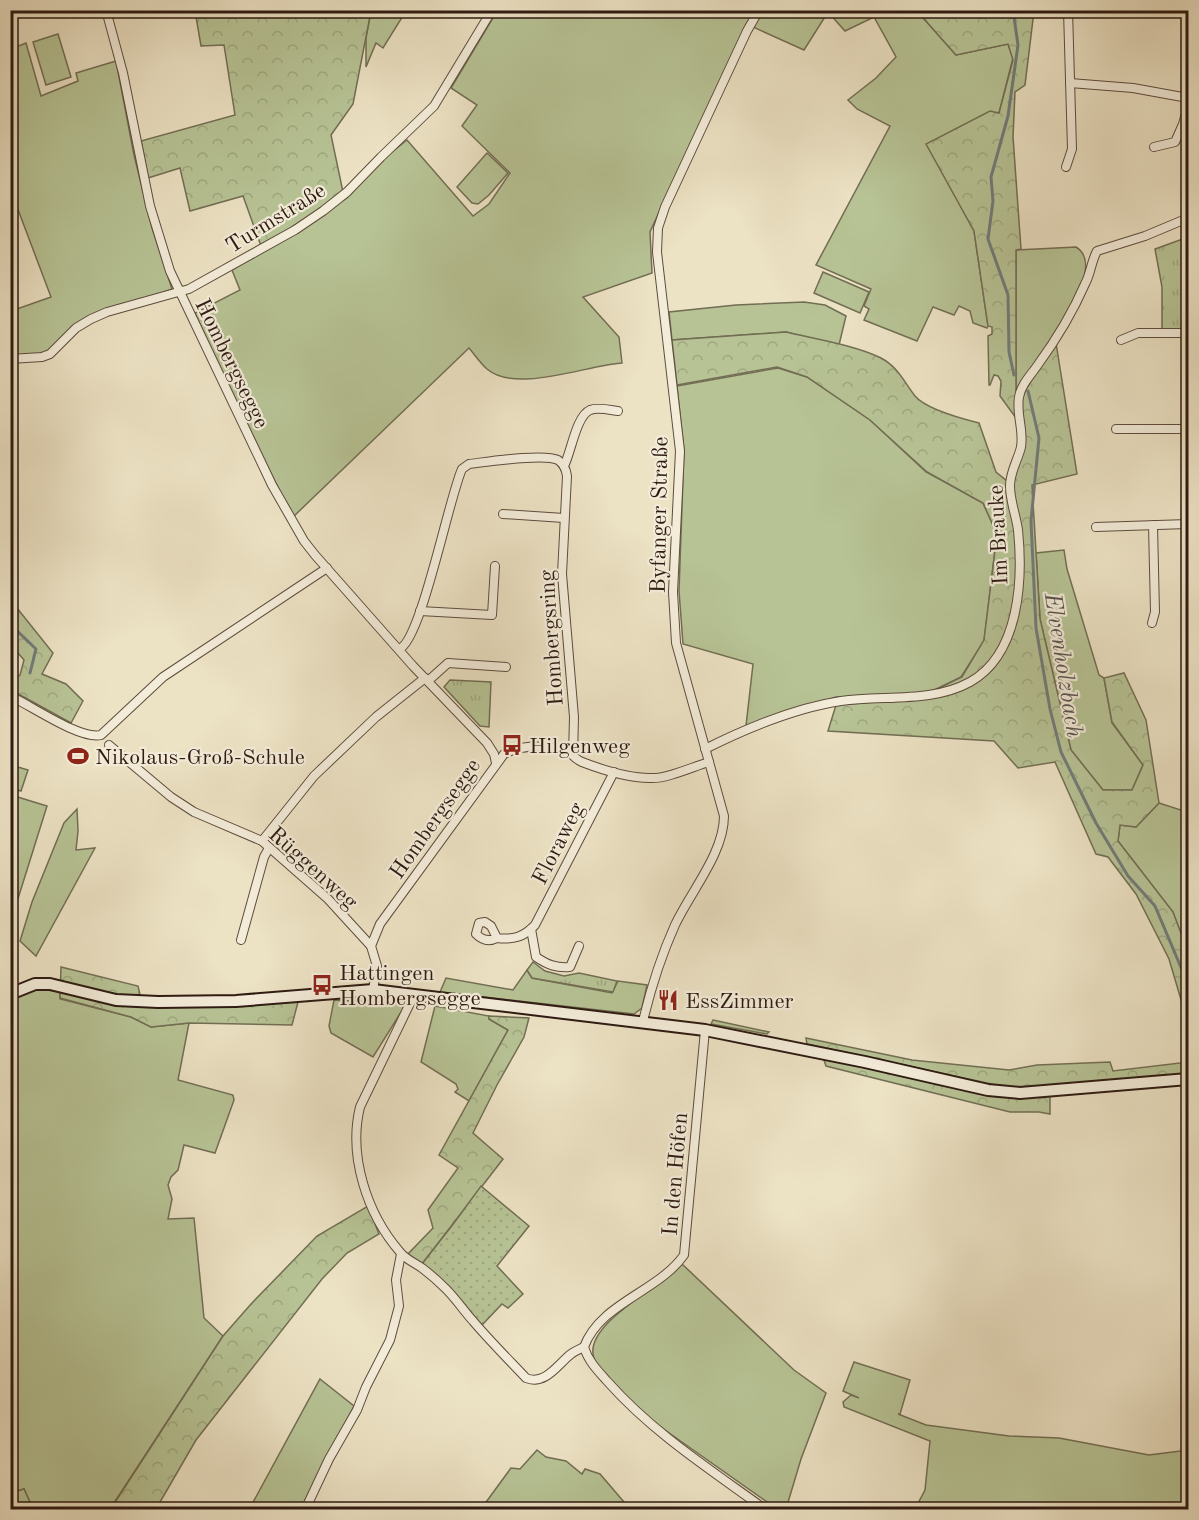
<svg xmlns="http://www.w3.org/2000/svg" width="1199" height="1520" viewBox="0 0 1199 1520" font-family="'Old Standard TT',serif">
<defs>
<pattern id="forest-crowns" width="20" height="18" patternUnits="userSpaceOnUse" patternTransform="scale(1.5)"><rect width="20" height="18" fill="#b7c395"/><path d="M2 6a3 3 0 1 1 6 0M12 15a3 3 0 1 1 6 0" fill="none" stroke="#9ea77f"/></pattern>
<pattern id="park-tufts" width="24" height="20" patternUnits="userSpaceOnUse" patternTransform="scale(1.5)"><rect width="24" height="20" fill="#b7c395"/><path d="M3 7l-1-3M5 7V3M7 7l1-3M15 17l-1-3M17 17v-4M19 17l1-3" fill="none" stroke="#9ea77f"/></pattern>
<pattern id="garden-dots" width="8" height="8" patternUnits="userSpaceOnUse" patternTransform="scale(1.5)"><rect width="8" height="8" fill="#b7c395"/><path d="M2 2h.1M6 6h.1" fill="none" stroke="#9ea77f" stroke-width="1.8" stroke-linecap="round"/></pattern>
</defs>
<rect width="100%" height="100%" fill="#ece2c4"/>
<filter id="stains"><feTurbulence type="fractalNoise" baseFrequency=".00333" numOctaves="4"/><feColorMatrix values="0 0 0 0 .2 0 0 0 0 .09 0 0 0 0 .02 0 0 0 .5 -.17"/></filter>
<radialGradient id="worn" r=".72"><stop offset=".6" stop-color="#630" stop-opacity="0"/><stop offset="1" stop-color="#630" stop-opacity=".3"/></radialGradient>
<g fill="#b7c395" stroke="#726e54" stroke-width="1.5">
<polygon points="827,10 917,11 956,55 1008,44 1013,58 999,113 927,144 974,231 988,326 987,328 973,323 970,311 959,306 954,315 933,307 917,341 864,320 869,309 864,306 871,289 816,265 890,126 857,109 848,100 876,78 896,57 874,17 845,31 828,12 804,50 753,27 762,11"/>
<polygon points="371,11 406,11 383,48 376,43 366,67 366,38"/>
<path d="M497,11H757L684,158L650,232L652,273L583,297L619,337L622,363C587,365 516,394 487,369C480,363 475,355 469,348L293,517L236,404L195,313L240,290L232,270L347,198L382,160L407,140L473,216L489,204L510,173L462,126L477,105L451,88Z"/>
<polygon points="58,34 71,77 46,85 33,42"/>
<polygon points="26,43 41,96 78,81 76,73 116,61 134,155 152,228 172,289 162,293 105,310 42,355 11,355 11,311 51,297 11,191 11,49"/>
<polygon points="487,153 508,173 489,195 478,204 472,203 457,187"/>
<path d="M1076,247C1113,269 1032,369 1016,390V250Z"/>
<polygon points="823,272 869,292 860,313 814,293"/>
<polygon points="804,302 825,305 846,316 839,345 786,332 672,340 669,312 736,305"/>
<polygon points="778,368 807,377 870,420 926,472 983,503 997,534 984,641 961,677 924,695 836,697 746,726 753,664 683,644 679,591 684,450 677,386"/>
<polygon points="1064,550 1067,569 1099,675 1104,678 1112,723 1143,765 1132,790 1103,790 1071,750 1040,619 1036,553"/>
<polygon points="11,765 28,770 21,791 11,788"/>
<polygon points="11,795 47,806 11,921 10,795"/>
<polygon points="1159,803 1184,811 1188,821 1188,954 1173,912 1118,841 1120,825 1136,827"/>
<polygon points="77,809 78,831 76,850 95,848 36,956 20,941 32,902 64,823"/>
<polygon points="527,970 532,978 612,993 618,981 647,985 642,1008 634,1014 440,992 446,978 513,990"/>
<polygon points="41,989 60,992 60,999 131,1017 151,1027 189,1023 178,1080 233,1095 234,1100 215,1153 184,1145 178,1170 171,1177 168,1185 172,1199 168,1219 194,1218 204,1318 223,1336 110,1509 33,1509 24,1489 11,1493 11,1008 14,998 28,991"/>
<polygon points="334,1000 398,1002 402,1003 403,1009 373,1057 331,1033 329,1026"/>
<polygon points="435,1006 489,1016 489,1019 508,1030 469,1101 455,1092 458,1089 456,1084 421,1062"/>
<polygon points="713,1020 769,1032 767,1034 711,1024"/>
<path d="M682,1264L794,1370L826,1393L801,1459L786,1509H777L645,1416C632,1403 603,1376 595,1361C578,1326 663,1286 682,1264Z"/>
<polygon points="854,1362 910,1380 900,1414 898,1414 926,1425 1009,1436 1059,1438 1149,1455 1188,1450 1188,1509 915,1509 925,1490 930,1441 844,1407 843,1402 851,1395 859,1398 843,1391"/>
<polygon points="320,1379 354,1406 317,1478 303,1509 260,1509 251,1506"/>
<polygon points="537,1450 546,1457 566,1461 582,1474 585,1469 600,1474 630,1509 481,1509 511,1468 520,1469"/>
</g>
<g fill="url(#forest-crowns)" stroke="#726e54" stroke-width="1.5">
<polygon points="195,11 371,11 353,104 331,135 343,192 322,209 261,246 243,196 190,211 180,168 148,178 141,141 235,115 224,45 201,46"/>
<polygon points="917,11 1034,11 1025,85 1015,92 1013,137 1021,249 1016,250 1016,418 1000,396 1001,381 998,376 994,375 990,385 989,385 988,336 992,334 992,327 988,326 974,231 926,144 990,111 999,113 1013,60 1008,44 956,55"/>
<path d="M786,332C815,339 855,345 881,358C898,367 904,382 915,396C926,409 963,419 979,423L996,472L1007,481C1017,535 1026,582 1005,635C1001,647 994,661 984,670C968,685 946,689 925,695L962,677L984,640L997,534L983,503L927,472L870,420L807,377L777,367L677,385L672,340Z"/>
<polygon points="1056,343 1077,474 1032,485 1040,619 1071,750 1103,790 1132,790 1143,765 1112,722 1104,678 1124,673 1146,720 1159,803 1136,827 1120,825 1118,841 1173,912 1188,952 1188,1034 1187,1020 1169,959 1136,894 1108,857 1096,854 1055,762 1018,768 994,741 828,731 836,705 928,698 959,691 1002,650 1022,576 1013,495 1013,478 1024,439 1020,404 1025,387"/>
<polygon points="10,603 13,603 53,653 42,674 66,684 83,701 71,723 11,690 11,682 20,675 24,660 11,645"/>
<polygon points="61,967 138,986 143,1007 298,1002 292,1025 189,1023 151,1027 131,1017 60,998"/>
<polygon points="489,1016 529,1018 524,1037 497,1085 473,1133 503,1159 422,1264 408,1254 433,1228 428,1210 458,1168 439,1155 508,1030 489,1019"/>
<polygon points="806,1038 912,1060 1009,1070 1037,1065 1110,1062 1113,1071 1188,1062 1188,1074 1019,1090 807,1044"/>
<polygon points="822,1054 963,1086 1050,1091 1050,1114 1039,1112 1010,1112 826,1066"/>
<polygon points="368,1206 379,1234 347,1253 322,1279 196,1440 156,1509 110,1510 223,1336 251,1304 317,1236"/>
<polygon points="24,1489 33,1509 11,1509 11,1493"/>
</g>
<g fill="url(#park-tufts)" stroke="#726e54" stroke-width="1.5">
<polygon points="1188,237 1188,328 1162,330 1162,287 1155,249"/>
<polygon points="450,680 491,682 489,727 480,726 444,687"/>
<polygon points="533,962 545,971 564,976 579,973 617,981 613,992 532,978 527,970"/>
</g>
<polygon fill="url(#garden-dots)" stroke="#726e54" stroke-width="1.5" points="481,1186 529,1226 497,1266 523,1294 508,1308 502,1304 481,1326 450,1288 422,1264 454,1223"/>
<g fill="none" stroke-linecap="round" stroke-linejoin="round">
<g stroke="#717b7a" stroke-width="3">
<polyline points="1013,10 1018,45 1008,116 991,177 993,201 988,239 1008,295 1009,352 1014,375"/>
<polyline points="1028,391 1039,438 1031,521 1036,628 1050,709 1061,752 1096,823 1128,876 1155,906 1188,984"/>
<polyline points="10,624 36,649 30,673"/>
</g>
<defs>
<g id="street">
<polyline points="106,10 123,73 150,206 170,271 272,485 304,541 315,555 413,666 487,743 494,754 496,763"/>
<polyline points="1070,83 1133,88 1188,98"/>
<polyline points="1154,147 1175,142 1183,124 1188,107"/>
<polyline points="1066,167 1072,149 1068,10"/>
<polyline points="1121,340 1138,333 1188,333"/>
<polyline points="10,359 42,357 50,354 76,328 91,319 107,312 189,289 295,230 323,211 347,192 381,157 434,106 492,10"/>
<polyline points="1116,429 1188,429"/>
<path d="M564,466C571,453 576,416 590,410C598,407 610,410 618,411"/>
<polyline points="503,514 564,518"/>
<polyline points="1096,527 1188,524"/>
<polyline points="420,611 492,615 495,566"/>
<polyline points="1152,623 1155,612 1153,525"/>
<path d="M399,649C421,642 449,497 462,469L469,464C486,462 544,453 558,460C564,464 566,469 567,476L562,574L574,717L573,755"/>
<polyline points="428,681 448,663 506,667"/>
<path d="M10,696C32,706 80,740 101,735L163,677L327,568"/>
<polyline points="109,745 171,797 194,812 262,841 328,899 371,946"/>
<path d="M705,749C747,728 794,708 841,701C884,695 932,703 970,682C1020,654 1023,579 1018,530C1016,515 1010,501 1010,486C1010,471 1018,460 1021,447C1024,430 1016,414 1019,397C1021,385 1030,376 1037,366C1056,340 1072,314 1085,284C1091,273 1091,262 1097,251L1145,236L1188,218"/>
<polyline points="262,841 314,776 376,717 425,678"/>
<path d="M531,929L536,957C548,965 556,968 570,967L579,946"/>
<path d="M497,938C489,942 482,940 476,934L479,923L485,922L491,926L497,938C513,940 524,937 535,925L614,772"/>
<polyline points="241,940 264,857 269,848"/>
<path d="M373,990L377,966L371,946L380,924L504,754C523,744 551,744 571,754C575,757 577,760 582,762C603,770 628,778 650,778C667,779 692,767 709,762"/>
<path d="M414,995L360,1107C348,1156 367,1214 400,1252C405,1259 415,1263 422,1268C430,1274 439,1282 446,1289C456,1299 464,1311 473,1321C490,1341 508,1359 526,1378C545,1386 558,1364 571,1354C575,1351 580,1349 584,1347"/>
<path d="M643,1021C651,988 661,956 675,925C691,891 724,853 724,816L676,643L673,592L680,451L657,252L658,228L665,207L747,31L759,10"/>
<path d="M705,1030L684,1255C658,1292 600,1303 584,1347C588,1361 598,1371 607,1381C653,1433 711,1470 766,1510"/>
<polyline points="305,1510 329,1459 357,1410 366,1387 390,1340 399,1306 396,1280 401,1254"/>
</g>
<polyline id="secondary" points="10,994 35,984 50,984 116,1000 158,1002 236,1001 373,990 705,1030 865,1062 988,1090 1020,1093 1188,1079"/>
</defs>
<use href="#street" stroke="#5e4c3e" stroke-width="10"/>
<use href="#secondary" stroke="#2e1a12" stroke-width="14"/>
<use href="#street" stroke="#f3ecd9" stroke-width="8"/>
<use href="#secondary" stroke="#f3ecd9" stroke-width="10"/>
</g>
<defs>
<symbol id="bus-bare" viewBox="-9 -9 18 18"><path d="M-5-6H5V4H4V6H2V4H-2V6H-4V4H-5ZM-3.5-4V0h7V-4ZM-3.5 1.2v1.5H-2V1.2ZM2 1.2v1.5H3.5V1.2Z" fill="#8f2418" stroke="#f3ecd9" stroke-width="2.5" paint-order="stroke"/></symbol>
<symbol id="stadium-bare" viewBox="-9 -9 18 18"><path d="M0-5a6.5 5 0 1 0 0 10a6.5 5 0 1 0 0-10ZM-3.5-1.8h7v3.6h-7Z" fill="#8f2418" stroke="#f3ecd9" stroke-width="2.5" paint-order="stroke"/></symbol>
<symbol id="restaurant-bare" viewBox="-9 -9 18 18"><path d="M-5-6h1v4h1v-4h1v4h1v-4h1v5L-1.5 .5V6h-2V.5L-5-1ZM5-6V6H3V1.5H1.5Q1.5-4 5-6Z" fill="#8f2418" stroke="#f3ecd9" stroke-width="2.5" paint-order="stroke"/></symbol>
</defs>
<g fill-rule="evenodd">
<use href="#bus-bare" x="497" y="730" width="30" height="30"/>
<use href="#stadium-bare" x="63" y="741" width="30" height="30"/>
<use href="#bus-bare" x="307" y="970" width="30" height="30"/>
<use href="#restaurant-bare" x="653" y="985" width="30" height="30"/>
</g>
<g text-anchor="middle" stroke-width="4.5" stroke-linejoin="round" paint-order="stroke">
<g font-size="22" fill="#2e1a12" stroke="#f3ecd9">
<text transform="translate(275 217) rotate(-32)" y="8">Turmstraße</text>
<text transform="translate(233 363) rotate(64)" y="8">Hombergsegge</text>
<text transform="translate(658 515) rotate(-89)" y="8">Byfanger Straße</text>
<text transform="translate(997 535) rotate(-93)" y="8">Im Brauke</text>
<text transform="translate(550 638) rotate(-94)" y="8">Hombergsring</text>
<text transform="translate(434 818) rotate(-55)" y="8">Hombergsegge</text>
<text transform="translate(557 843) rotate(-63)" y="8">Floraweg</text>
<text transform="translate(314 867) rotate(42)" y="8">Rüggenweg</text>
<text transform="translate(674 1174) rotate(-85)" y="8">In den Höfen</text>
</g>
<g font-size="22" fill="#2e1a12" stroke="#f3ecd9" text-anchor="start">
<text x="529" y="753">Hilgenweg</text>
<text x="95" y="764">Nikolaus-Groß-Schule</text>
<text x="339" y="980">Hattingen<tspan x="339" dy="25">Hombergsegge</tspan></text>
<text x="685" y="1008">EssZimmer</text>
</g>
<g font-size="24" font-style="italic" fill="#55524f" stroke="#f3ecd9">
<text transform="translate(1064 665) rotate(81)" y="8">Elvenholzbach</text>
</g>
</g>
<rect width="1199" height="1520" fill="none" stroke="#ece2c4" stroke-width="36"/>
<rect x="12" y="12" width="1175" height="1496" fill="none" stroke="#2e1a12" stroke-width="3"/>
<rect x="18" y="18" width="1163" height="1484" fill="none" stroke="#2e1a12" stroke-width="1.5"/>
<rect width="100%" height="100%" filter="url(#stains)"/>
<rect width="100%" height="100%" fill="url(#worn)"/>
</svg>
